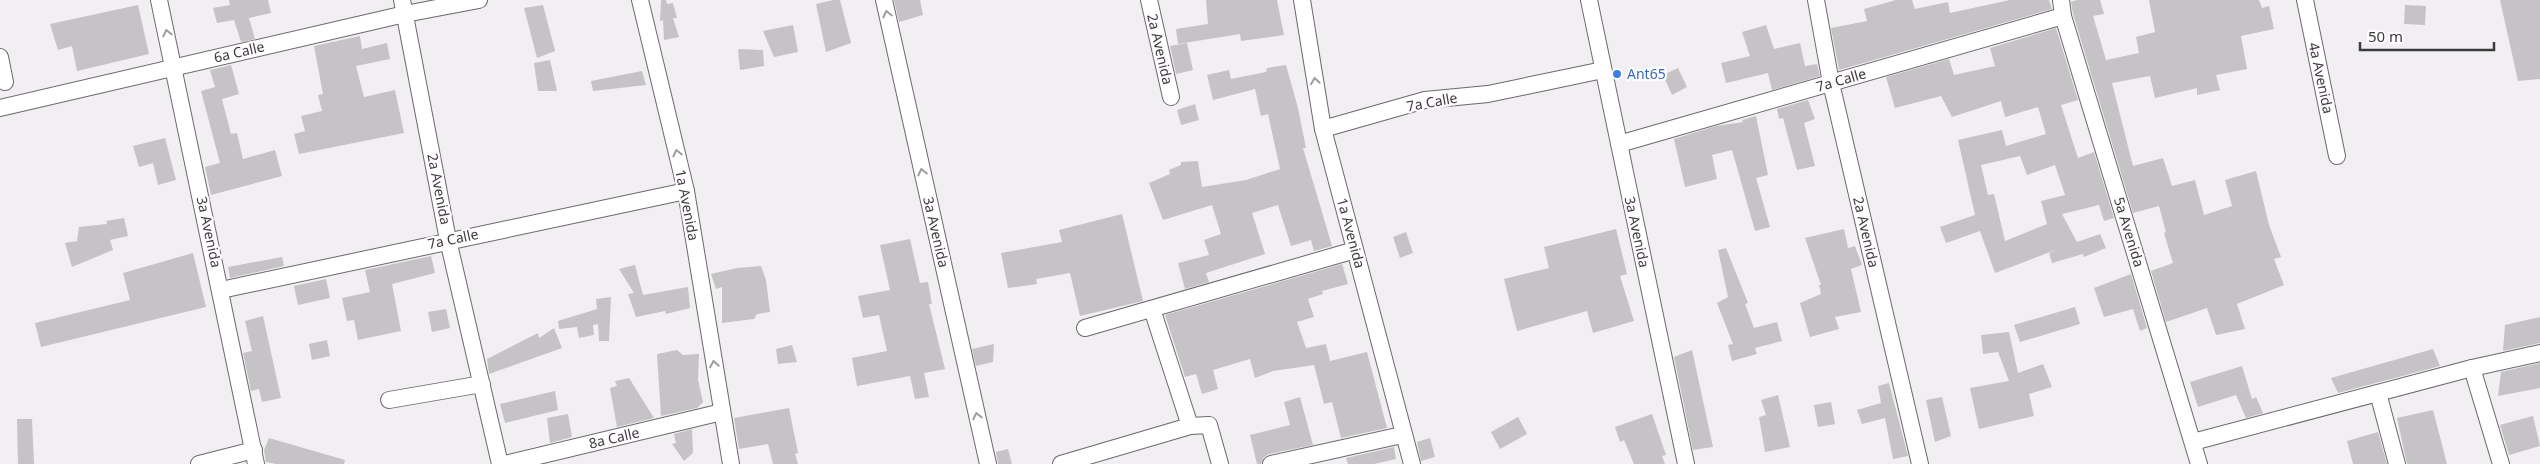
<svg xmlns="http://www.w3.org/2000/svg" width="2540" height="464" viewBox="0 0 2540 464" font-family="'Noto Sans',sans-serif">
<rect width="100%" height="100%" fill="#f1eff2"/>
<g fill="#c6c3c6" fill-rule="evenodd">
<polygon points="229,0 268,0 271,13 249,18 255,39 241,42 234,20 217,23 213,8 230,5"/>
<polygon points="661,0 666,0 667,4 673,3 677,18 673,18 679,37 664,40 663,20 660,21"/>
<polygon points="833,0 840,0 851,43 826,52 816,4"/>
<polygon points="894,0 920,0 923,15 899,22"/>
<polygon points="1206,0 1277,0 1284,35 1241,41 1240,34 1178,44 1176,29 1208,24"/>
<polygon points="1896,0 1912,0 1915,9 1948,2 1950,13 2010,0 2049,0 2052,9 1839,70 1831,28 1867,21 1864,9"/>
<polygon points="2077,0 2100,0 2104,14 2093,16 2106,60 2139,53 2136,37 2155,32 2149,0 2259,0 2262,8 2269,6 2274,29 2241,36 2247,69 2216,75 2220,90 2197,95 2197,88 2155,98 2150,76 2112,83 2133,166 2163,158 2172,186 2195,180 2204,215 2232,206 2225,180 2256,171 2269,225 2281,257 2274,259 2284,285 2237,304 2245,329 2216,335 2207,308 2166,322 2151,271 2173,263 2164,233 2166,232 2159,206 2133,213 2073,14 2071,2"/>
<polygon points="2500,0 2540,0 2540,79 2518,81"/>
<polygon points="138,5 149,54 77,71 72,46 58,50 50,24"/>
<polygon points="543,5 555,51 537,58 524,8"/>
<polygon points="2405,5 2426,6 2425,25 2404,24"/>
<polygon points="793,25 798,52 774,57 763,31"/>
<polygon points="1766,25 1774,49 1800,43 1805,66 1817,64 1820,76 1772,90 1768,73 1726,83 1721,63 1750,56 1742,32"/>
<path d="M2056,28L2078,100L2061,105L2078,158L2094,152L2114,218L2104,221L2099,205L2062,214L2077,242L2100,234L2106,248L2084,257L2083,254L2052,263L2049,253L2058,249L1995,273L1980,231L1946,243L1940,227L1975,215L1958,140L2002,130L2006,146L2046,134L2038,107L2005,117L2001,101L1952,117L1941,96L1895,108L1886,77L1949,59L1954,75L1995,66L1990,48ZM2020,156L2027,175L2055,165L2065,195L2041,201L2047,224L2005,241L1994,194L1988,195L1981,165Z"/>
<polygon points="360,36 362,49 387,43 390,59 356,66 364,97 395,90 404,133 299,154 294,134 305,131 301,116 322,111 318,95 323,94 314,46"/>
<polygon points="1187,43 1193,70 1176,74 1170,46"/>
<polygon points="738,49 763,50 764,66 740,70"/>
<polygon points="550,60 557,91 538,91 534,63"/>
<polygon points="231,65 239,94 222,99 231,134 237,133 243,159 275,150 282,176 211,195 205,167 220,163 201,91 215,87 210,70"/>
<polygon points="1286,65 1298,108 1306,148 1303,148 1332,246 1314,251 1311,240 1291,246 1278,205 1252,213 1265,254 1206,273 1209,282 1185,289 1178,263 1209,255 1204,240 1221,234 1212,205 1163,220 1149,183 1170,174 1169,170 1181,165 1181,162 1198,161 1202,187 1246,180 1280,169 1268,114 1261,116 1255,89 1213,100 1207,75 1229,70 1231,79 1266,72 1267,68"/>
<polygon points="1678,68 1687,87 1672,95 1663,75"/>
<polygon points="642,71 646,85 593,91 591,81"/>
<polygon points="1808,100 1815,119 1804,123 1815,166 1797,170 1783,118 1779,119 1777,109"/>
<polygon points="1195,104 1199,120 1181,125 1177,110"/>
<polygon points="1756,116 1768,175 1756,178 1770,227 1755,231 1732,150 1712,155 1717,179 1685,187 1674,139 1716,126 1743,122 1742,120"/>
<polygon points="165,138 176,180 158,185 153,163 139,167 133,146"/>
<polygon points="1122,214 1143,301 1080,316 1070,273 1036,279 1037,284 1008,288 1001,253 1062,242 1059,230"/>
<polygon points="124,218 128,236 110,240 113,250 72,267 65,243 77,241 79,227 107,224 106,221"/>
<polygon points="1616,229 1627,274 1620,276 1634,321 1593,333 1587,311 1517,331 1504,279 1549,268 1544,247"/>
<polygon points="1844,229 1848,248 1855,246 1862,265 1851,269 1861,312 1835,317 1839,329 1810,337 1800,303 1821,294 1819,285 1821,285 1805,238"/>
<polygon points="1406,232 1413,253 1400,258 1393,237"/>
<polygon points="910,239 920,283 928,282 932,304 929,304 945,369 924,373 929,397 915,399 910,376 857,386 852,358 887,351 879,315 863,318 858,296 890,290 880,245"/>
<polygon points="1726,248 1748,303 1745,304 1754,328 1777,322 1782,341 1755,348 1757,354 1732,361 1728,345 1733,344 1717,303 1728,297 1718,250"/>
<polygon points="193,253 206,307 41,347 35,323 130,300 123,273"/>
<polygon points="431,256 435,273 392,284 401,331 358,340 354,320 347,321 342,298 370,292 365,270"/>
<polygon points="282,257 284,266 230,278 228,267"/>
<polygon points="1342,264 1348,284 1322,291 1323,294 1308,299 1314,317 1297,322 1306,348 1326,344 1330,361 1367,352 1387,428 1341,438 1332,402 1324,404 1314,365 1273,371 1255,378 1250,359 1213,370 1218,389 1202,394 1196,374 1185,377 1165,315"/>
<polygon points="635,265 643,295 688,287 690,308 666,314 665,311 636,317 628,294 634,293 619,269"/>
<polygon points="761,266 766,280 770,312 757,314 754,319 722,323 722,287 716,289 711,274 737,268"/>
<polygon points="2131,274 2147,328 2140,331 2133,309 2104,317 2094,288"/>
<polygon points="326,279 330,298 298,305 294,286"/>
<polygon points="611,297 609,341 599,341 598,324 593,325 594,335 579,338 577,327 559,329 558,321 597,309 596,299"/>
<polygon points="2075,307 2080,324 2020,342 2014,325"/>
<polygon points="446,309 450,328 432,332 428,312"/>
<polygon points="263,316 281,398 262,402 259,389 251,391 243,353 252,351 245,321"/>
<polygon points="2540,317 2540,343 2503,351 2505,325"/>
<polygon points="554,328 562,348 489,374 487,359 538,333 539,338"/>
<polygon points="2009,332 2018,373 2043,364 2052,387 2029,394 2034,416 1979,429 1970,388 2009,381 1998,352 1983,354 1981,335"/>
<polygon points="327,340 330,356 312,360 309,344"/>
<polygon points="994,344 993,362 976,366 972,349"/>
<polygon points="792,345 797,362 778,364 776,349"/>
<polygon points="2433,349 2440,366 2338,393 2331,378"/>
<polygon points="677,350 683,355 699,354 698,380 703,402 697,408 661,416 657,354"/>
<polygon points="1692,350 1713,447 1693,450 1674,357"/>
<polygon points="2540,363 2540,388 2498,396 2501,372"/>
<polygon points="2242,366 2252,399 2256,397 2263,413 2246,418 2236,395 2198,407 2190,382"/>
<polygon points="629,378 654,418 617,427 610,388 617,386 615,381"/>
<polygon points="1889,383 1908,456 1893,459 1885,418 1862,424 1857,410 1881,403 1878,386"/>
<polygon points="555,391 558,410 505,423 500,404"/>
<polygon points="1778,395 1790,447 1765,452 1759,417 1766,415 1761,400"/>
<polygon points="1300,397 1313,445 1269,454 1264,457 1261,464 1257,464 1250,435 1290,425 1284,402"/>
<polygon points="1942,397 1951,436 1935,442 1926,400"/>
<polygon points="1831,402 1835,424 1818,427 1814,405"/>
<polygon points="789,408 798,453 795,454 798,464 773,464 768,444 739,449 734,418"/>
<polygon points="2433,410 2447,464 2407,464 2397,418"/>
<polygon points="568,414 572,437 550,443 547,418"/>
<polygon points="1652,414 1666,455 1662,456 1665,464 1634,464 1624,440 1620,442 1615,427"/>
<polygon points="2533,416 2540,446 2509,455 2500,425"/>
<polygon points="1518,417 1527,434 1500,449 1491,432"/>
<polygon points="17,419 32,419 34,464 18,464"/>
<polygon points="692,429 693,453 684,461 672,444 676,443 674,434"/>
<polygon points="2378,432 2387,464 2353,464 2347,441"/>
<polygon points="269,438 345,460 344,464 276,464 266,462 264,450"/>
<polygon points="1430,438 1435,457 1421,461 1417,442"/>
<polygon points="1394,447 1396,459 1374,464 1348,464 1346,458"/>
<polygon points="1008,449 1012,464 998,464 996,452"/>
</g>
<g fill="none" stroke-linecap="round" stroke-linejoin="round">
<defs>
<g id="street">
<polyline points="159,0 256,464"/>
<polyline points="402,0 448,240 500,464"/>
<polyline points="640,0 686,191 731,464"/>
<polyline points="884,0 988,464"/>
<polyline points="1149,0 1171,97"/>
<polyline points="1302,0 1323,129 1412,464"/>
<polyline points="1589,0 1686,464"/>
<polyline points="1816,0 1831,83 1920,464"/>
<polyline points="2061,0 2063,16 2199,464"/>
<polyline points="2305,0 2337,156"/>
<polyline points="0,57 5,82"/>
<polyline points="0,108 405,14 479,0"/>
<polyline points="1323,129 1425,100 1488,94 1603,70"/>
<polyline points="1619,144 2063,16"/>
<polyline points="221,290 686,191"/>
<polyline points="1152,309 1190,426"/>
<polyline points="1085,328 1355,250"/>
<polyline points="2472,368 2501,464"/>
<polyline points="2378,393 2397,464"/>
<polyline points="389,400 482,384"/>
<polyline points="2193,442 2472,368 2540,353"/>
<polyline points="199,464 254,450"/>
<polyline points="505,464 722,412"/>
<polyline points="1061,464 1190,426 1209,425 1220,464"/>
<polyline points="1271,464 1402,435"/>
</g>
</defs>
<use href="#street" stroke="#6b696b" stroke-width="18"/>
<use href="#street" stroke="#fff" stroke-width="16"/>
</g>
<defs><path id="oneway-chevron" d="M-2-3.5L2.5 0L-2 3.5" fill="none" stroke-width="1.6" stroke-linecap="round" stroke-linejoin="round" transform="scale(1.25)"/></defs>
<g stroke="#9e9e9e">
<use href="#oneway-chevron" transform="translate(887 14) rotate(-103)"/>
<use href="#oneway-chevron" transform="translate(167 33) rotate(-103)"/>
<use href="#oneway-chevron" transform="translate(1315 81) rotate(-99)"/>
<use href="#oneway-chevron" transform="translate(677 153) rotate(-103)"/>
<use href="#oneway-chevron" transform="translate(922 172) rotate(-103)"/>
<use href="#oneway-chevron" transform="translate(714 364) rotate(-99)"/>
<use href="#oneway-chevron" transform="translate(977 416) rotate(-103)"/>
</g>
<circle fill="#3f7fe0" stroke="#fffcff" stroke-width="2" cx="1617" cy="74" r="5"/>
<g text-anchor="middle" stroke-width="4.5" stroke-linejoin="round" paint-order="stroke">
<g font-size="14" fill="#3d3c3d" stroke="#fffcff">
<text transform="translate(1160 49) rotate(77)" y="5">2a Avenida</text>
<text transform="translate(239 52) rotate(-13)" y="5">6a Calle</text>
<text transform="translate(2321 78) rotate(78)" y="5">4a Avenida</text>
<text transform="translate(1841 80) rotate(-16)" y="5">7a Calle</text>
<text transform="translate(1432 102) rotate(-10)" y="5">7a Calle</text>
<text transform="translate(439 189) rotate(79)" y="5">2a Avenida</text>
<text transform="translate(687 205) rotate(79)" y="5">1a Avenida</text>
<text transform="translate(209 232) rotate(78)" y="5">3a Avenida</text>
<text transform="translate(936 232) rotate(77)" y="5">3a Avenida</text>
<text transform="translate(1637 232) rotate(78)" y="5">3a Avenida</text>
<text transform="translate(1866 232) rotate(77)" y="5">2a Avenida</text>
<text transform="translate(2129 232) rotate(73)" y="5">5a Avenida</text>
<text transform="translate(1351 233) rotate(75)" y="5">1a Avenida</text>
<text transform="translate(453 239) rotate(-12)" y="5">7a Calle</text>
<text transform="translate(614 438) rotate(-13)" y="5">8a Calle</text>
</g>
<g font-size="14" fill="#366cbe" stroke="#fffcff" text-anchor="start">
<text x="1627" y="79">Ant65</text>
</g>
</g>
<path d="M2360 42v8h134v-8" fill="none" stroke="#3d3c3d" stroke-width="2.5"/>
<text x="2368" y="42" font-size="15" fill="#3d3c3d" stroke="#fffcff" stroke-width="4" paint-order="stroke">50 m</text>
</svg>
